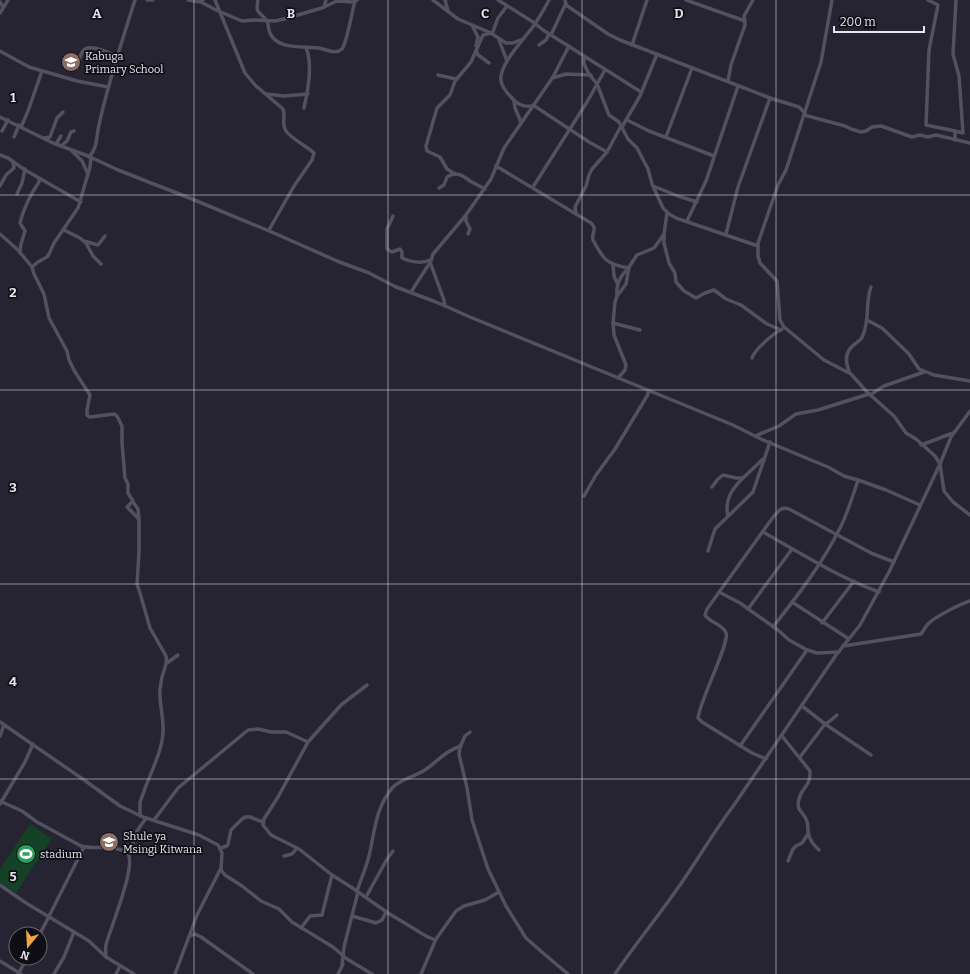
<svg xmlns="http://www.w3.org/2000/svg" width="970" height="974" viewBox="0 0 970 974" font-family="Bitter,serif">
<rect width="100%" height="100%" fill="#262432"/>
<polygon fill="#154126" points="30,824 52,839 16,893 0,882 0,869"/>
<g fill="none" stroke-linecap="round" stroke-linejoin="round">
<g stroke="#525161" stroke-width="3.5">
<polyline points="147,0 153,0"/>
<polyline points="188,0 201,2 203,0"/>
<path d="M215,0L245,73L255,85L283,109C286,116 281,124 286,131C290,138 307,146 314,153L312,160L294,186L269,230"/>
<path d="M258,0C255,15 260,11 267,21C269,25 268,29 270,33C277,50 304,46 318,48C326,49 335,55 342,49C347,43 352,11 355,1"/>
<polyline points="433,0 458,19 491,33 506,43 513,43 523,39"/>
<polyline points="445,0 448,11"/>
<polyline points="498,0 533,22 543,30 641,92"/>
<polyline points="565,0 566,5 608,34 620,40 770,98 799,107 805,113"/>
<polyline points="686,0 745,21"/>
<polyline points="832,0 821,62 786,170 778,185 758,243 758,256 760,263 777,281 780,320 784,327 824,360 851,374 867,392 894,416 906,433 916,439 935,456 940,464 944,491 953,502 970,515"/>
<polyline points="928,0 938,5 929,50 926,125 955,131"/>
<polyline points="0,2 3,7"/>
<polyline points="201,2 216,10 242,21 253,20 275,21 284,19 322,8 337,1 353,2 357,0"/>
<polyline points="324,7 326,0"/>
<polyline points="0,13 8,0"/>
<polyline points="472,25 478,37 476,46"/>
<polyline points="492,34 498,18 507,6"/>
<polyline points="551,35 566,3"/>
<polyline points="499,40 507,61"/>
<polyline points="539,45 546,40 549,34"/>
<polyline points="632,45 647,0"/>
<polyline points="476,50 478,55 489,63"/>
<polyline points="0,51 29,67 77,81 108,87"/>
<polyline points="584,56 584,64 589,74 597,84 609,115 619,122 628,139 637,148 648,169 652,184 663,208 669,214 676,218 758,246"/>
<path d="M77,68C79,62 80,53 84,50C90,43 110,54 118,56"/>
<polyline points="438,75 456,79"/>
<polyline points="552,78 566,74 591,75"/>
<polyline points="728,81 731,65 745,25 744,16 753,0"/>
<polyline points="266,94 284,96 308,94"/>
<polyline points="514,101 515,108 521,122"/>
<polyline points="533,105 589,142 607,152"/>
<path d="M532,106C522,107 517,104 511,97C507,93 502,86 501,81C498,65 526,37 535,24C540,16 545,8 549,0"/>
<path d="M304,108C308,92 313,63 306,48"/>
<polyline points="804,115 845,126 851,129 861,132 866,131 872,127 881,126 912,137 920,135 928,137 936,135 970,143"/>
<polyline points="0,117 53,143 88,156 118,170 192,199 274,233 337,261 369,273 396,287 436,302 470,317 733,425 763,440 828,467 844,476 861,481 886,490 920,505"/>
<polyline points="627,120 649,131 714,156"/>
<polyline points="21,127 28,111 42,71"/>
<polyline points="622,127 640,96 657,54"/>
<polyline points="2,131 8,120"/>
<polyline points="14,137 19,125"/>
<polyline points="666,137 692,68"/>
<polyline points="44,138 50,137 57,118 63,112"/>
<polyline points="955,140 955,131 963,133 959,76 953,54 956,0"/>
<polyline points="56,144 61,136"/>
<polyline points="61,146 67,141 71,132 74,131"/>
<polyline points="72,151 82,161 88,174"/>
<polyline points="0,155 8,158 25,170 81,202"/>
<path d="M89,157C98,148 96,136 99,125C108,83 122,41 135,0"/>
<path d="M496,166L591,223C598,229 591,233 593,240C603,259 607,265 629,268"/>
<polyline points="455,174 447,169 440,157 427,151 426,146 437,108 450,95 455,81 471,62 483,35 491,33"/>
<polyline points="0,186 6,175 14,168 13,162"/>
<polyline points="653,186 678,196 697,202"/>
<polyline points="533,187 587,102 605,70"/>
<path d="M439,188L444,185L447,177C456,171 462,175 470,181C475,184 480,186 485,189"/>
<polyline points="17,194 22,183 25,169"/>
<polyline points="576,214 575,207 586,186 589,175 592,169 607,152 621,126"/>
<path d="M393,216L387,229V249L392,252L400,249L402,252V258C411,262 421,264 430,260"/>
<polyline points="466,217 466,221 470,229 468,234"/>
<polyline points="687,221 706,181 738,86"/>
<polyline points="64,230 80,238 86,243 93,256 101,264"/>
<path d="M0,234L18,250L32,267L34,274L44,294L49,318L67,351L69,360L75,372L90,395L87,410V415L90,417L114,414L117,416L122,426V443L125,478L128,484V493L133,501L127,507L138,518L139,521V552L137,584L140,593L150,628L166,656C168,664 164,669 162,677C161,681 161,685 160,689C159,704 164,718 163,732C162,754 148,777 142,797L140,802V816"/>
<polyline points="726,234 738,187 770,98"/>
<polyline points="664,235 664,243 669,263 675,273 676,282 684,291 696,298 705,293 714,290 726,299 741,305 767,324 781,330"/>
<polyline points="84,241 98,245 105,236"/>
<path d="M20,253L21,244L25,231L20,223C24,207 30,195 39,182V178"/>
<polyline points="430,262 444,300 445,306"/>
<polyline points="613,264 614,276 618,285"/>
<polyline points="32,267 38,262 47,257 49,254 54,243 78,208 90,167 91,158"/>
<polyline points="411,292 431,261 433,254 466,215 491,179 504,148 553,77 569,46"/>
<path d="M617,296C616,286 620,276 628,269"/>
<polyline points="867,320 882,328 909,354 919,369 934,375 970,381"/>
<polyline points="613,323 640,330"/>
<path d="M752,358C755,349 773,334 782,329"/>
<path d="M849,371C845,361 845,351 855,344C858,341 862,340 863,335C870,319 865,303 871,287"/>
<polyline points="618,378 625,370 626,365 614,335 613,323 615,302 617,296 626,284 629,267 637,255 654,248 662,237 664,234 667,213"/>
<polyline points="870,395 884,386 924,372"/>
<polyline points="755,436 779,426 796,414 818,410 869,394"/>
<polyline points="921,445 953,433"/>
<polyline points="712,487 718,479 723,475 736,478 743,478 763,459"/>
<polyline points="584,496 596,475 615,449 647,396 649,391"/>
<polyline points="133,502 138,509 139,520"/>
<path d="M728,516C724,500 732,489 743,478"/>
<path d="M763,532C800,553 838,577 879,592"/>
<polyline points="708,551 715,529 753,492 770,442"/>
<polyline points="719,592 740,603 778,630 789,640 807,650 817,653 839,652"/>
<polyline points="792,602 849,639"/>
<polyline points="748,609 792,549"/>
<polyline points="822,623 854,581"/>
<path d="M773,627C798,595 823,563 841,526C848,512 853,495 858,480"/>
<path d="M843,646L921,634C924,630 925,627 928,624C934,617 961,604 970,601"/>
<polyline points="167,663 178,655"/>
<polyline points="367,685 341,705 308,742 278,797 264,819 263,825 271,835 299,849 332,875 351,887 388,913 426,936 435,940"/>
<polyline points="802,706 825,724 871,755"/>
<polyline points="0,722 87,782 120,806 143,817 199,835 218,845 222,853 221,870 225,875 242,886 261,901 279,909 292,922 333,947 347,959 372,974"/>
<polyline points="470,732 465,736 460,747 459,754 467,788 472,820 488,869 506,906 526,938 543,953 568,974"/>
<polyline points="0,736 4,725"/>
<path d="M782,736L810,771C811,786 802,787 799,799C796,811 802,810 806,819C808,823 808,827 808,831C809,840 813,844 819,850"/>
<polyline points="740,746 807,650"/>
<polyline points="800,757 825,724 830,721 837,715"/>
<path d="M766,759L752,753L702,722L698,718C700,700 730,643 726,633C723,624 710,623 705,615L707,609L771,520C778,512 780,505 791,510L871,553L894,562"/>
<path d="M0,801L22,811L37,822L81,846C95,850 112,844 126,852C140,859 109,931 106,945C105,949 106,953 106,957"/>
<polyline points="0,804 25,762 33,744"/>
<polyline points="154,820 178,788 248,730 258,729 271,732 286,732 308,742"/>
<polyline points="220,848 227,846 228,844 231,830 241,820 245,817 250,817 263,822"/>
<polyline points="129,855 137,831 146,818"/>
<polyline points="284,856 292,854 297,848"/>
<polyline points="788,861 793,849 796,846 802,843 808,834"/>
<polyline points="0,885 26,903 89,941 106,957 134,974"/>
<path d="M357,891C361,879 366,868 369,856C375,831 375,808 393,787C402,778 415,777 425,770C438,761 445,751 461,746"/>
<polyline points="366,897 387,859 393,851"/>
<polyline points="352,916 376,923 382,920 386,912"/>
<polyline points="301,928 310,916 322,915 332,875"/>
<polyline points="40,934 84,847"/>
<polyline points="190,936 195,934 201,937 253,974"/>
<polyline points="0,961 21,974"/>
<polyline points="342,965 344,947 358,892"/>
<polyline points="18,974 27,958"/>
<polyline points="54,974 64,957 74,932"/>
<polyline points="116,974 120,966"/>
<polyline points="175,974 197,915 221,868"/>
<polyline points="338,974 343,964"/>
<polyline points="421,974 436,939 456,911 464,906 485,900 499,892"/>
<path d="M615,974C636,943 661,913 682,882C700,856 715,830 734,805L836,655L860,625L889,572L940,464L951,437L970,411"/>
</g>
</g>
<path fill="none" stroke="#e5e4ee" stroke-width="1" stroke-opacity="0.55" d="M194,0V974M388,0V974M582,0V974M776,0V974M0,195H970M0,390H970M0,584H970M0,779H970"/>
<defs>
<symbol id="school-disc" viewBox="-11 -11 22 22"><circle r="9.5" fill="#8d6e63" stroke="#0f0e15"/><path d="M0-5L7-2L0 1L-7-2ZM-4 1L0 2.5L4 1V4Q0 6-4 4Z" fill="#fff"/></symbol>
<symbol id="stadium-disc" viewBox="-11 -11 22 22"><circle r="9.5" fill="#2e9e5b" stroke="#0f0e15"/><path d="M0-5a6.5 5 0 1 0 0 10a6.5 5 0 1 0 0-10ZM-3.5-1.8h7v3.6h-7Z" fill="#fff"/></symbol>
</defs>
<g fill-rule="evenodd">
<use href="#school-disc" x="60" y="51" width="22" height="22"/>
<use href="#school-disc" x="98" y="831" width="22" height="22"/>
<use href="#stadium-disc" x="15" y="843" width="22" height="22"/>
</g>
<g text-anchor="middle" stroke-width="3.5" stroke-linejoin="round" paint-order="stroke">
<g font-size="11" fill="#e5e4ee" stroke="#0f0e15" text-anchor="start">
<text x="85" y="60">Kabuga<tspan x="85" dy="13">Primary School</tspan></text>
<text x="123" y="840">Shule ya<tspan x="123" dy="13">Msingi Kitwana</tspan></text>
<text x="40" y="858">stadium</text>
</g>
</g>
<g font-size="13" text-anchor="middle" font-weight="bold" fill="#e5e4ee" stroke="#0f0e15" stroke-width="3.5" stroke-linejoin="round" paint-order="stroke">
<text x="97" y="18">A</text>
<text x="291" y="18">B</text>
<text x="485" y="18">C</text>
<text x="679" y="18">D</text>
<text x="13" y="102">1</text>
<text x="13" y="297">2</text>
<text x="13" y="492">3</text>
<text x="13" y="686">4</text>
<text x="13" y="881">5</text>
</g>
<g transform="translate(28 946) rotate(198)"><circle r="19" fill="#0f0e15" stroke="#65646c"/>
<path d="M0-3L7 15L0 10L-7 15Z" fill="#f1a63f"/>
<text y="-6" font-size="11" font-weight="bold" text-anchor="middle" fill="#e5e4ee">N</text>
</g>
<path d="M834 26v6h90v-6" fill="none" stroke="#e5e4ee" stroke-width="2"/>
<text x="840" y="26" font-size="12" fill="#e5e4ee" stroke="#0f0e15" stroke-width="3" paint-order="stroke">200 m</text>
</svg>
